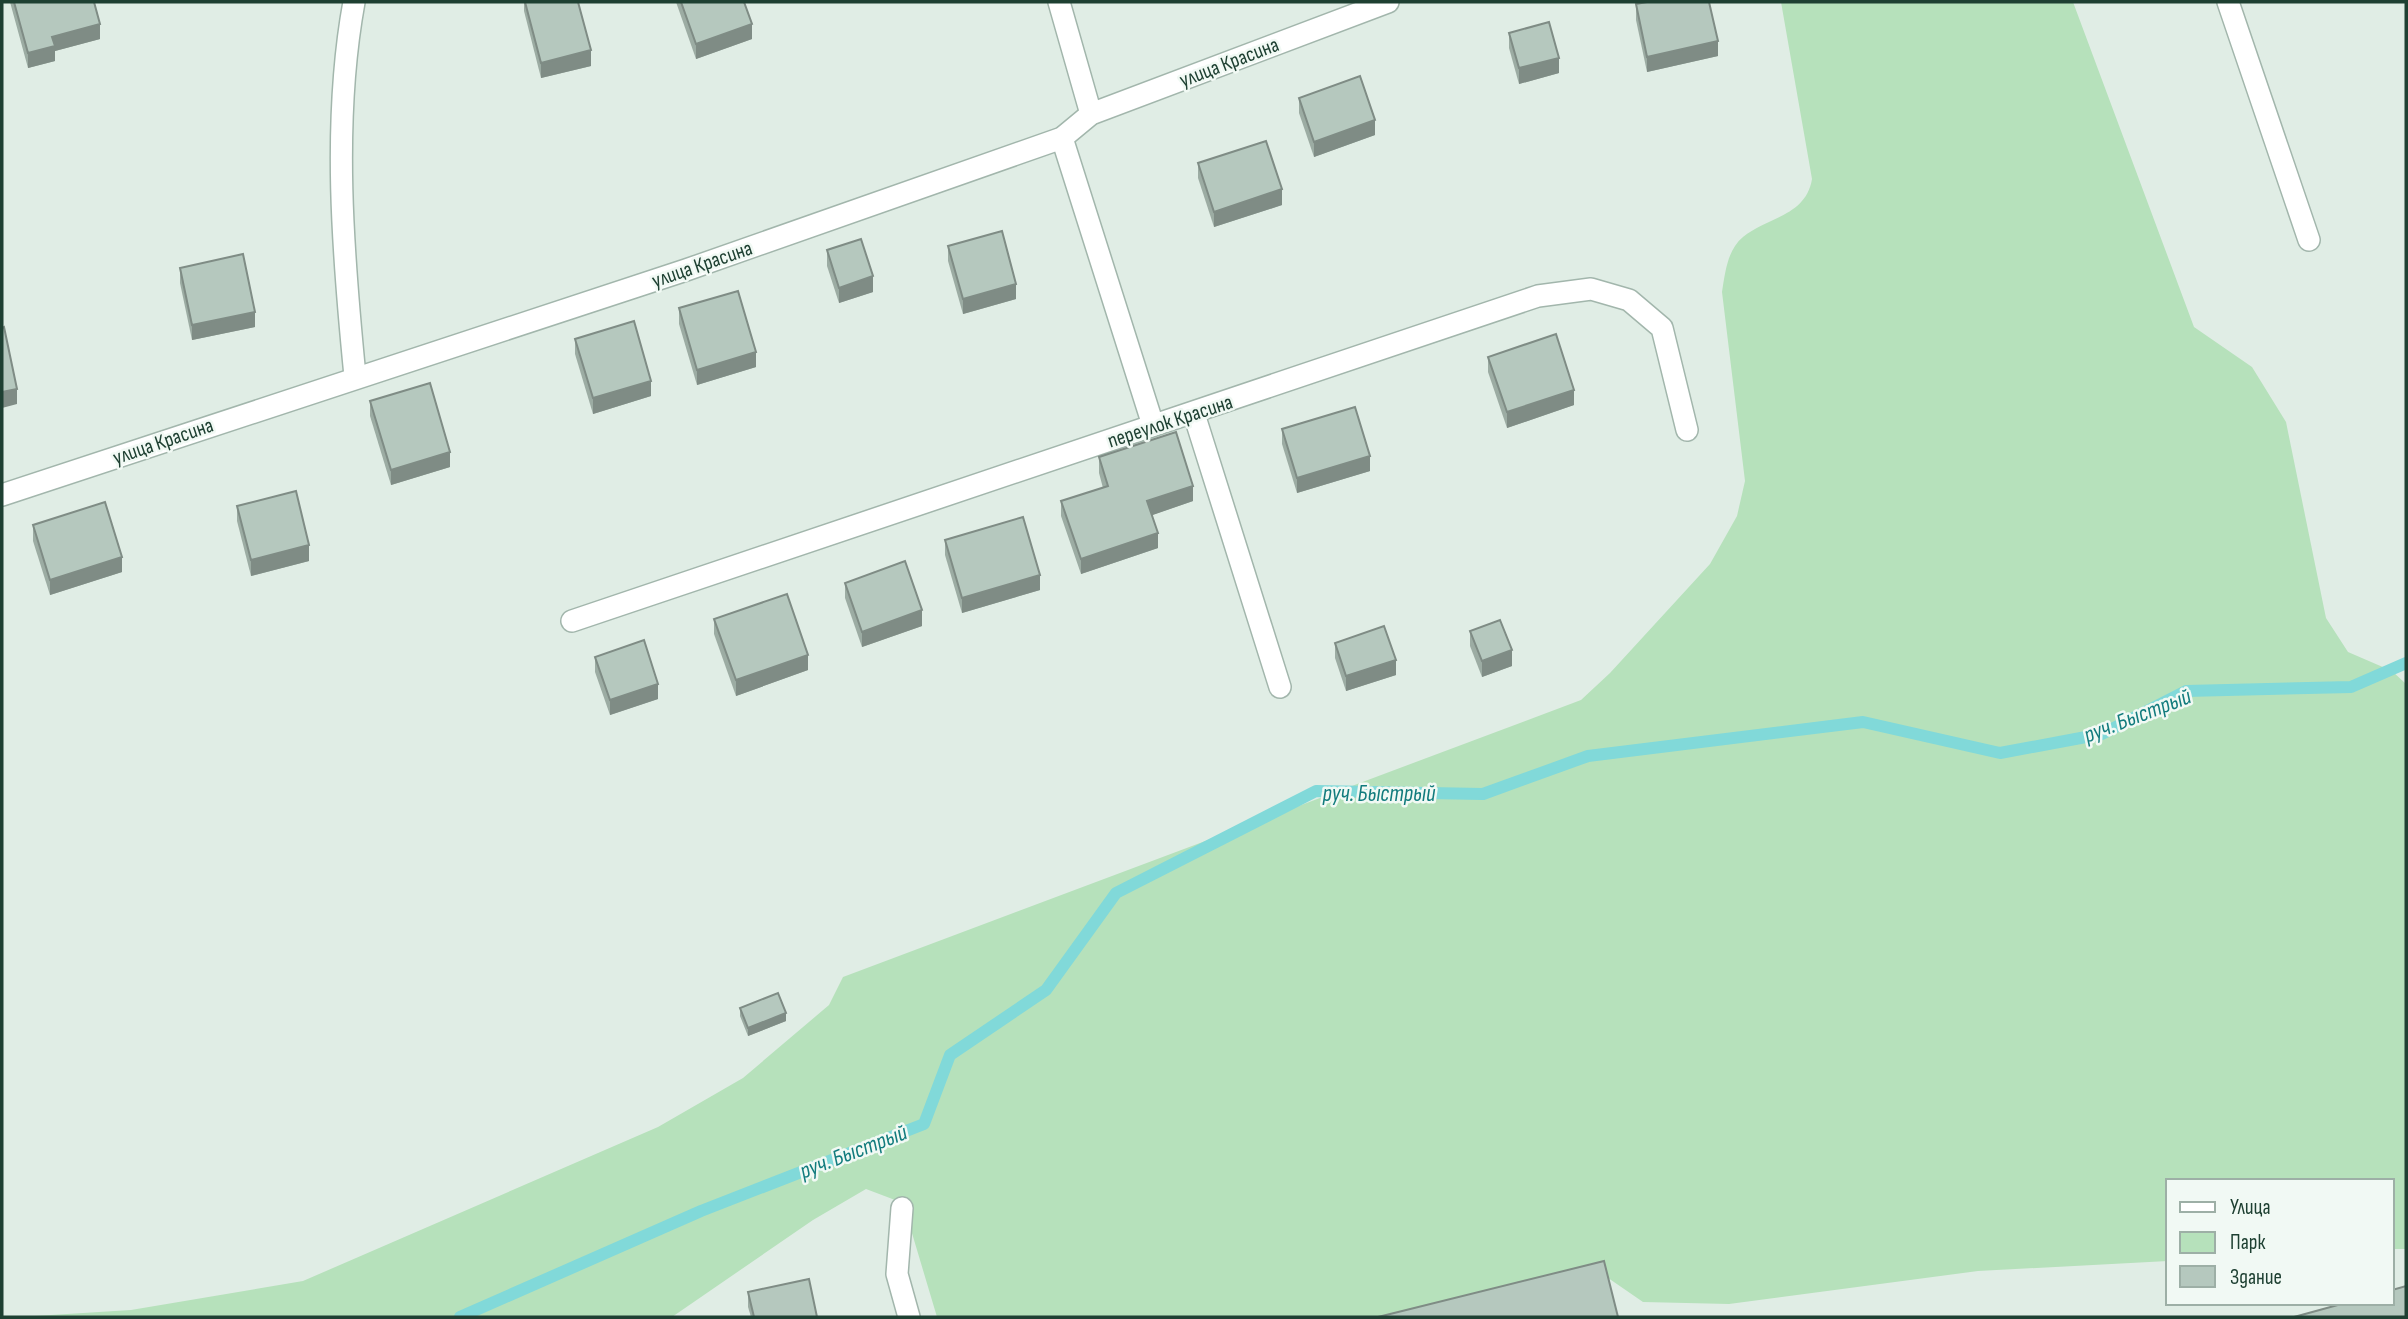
<svg xmlns="http://www.w3.org/2000/svg" width="2408" height="1319" viewBox="0 0 2408 1319" font-family="'Sofia Sans Condensed',sans-serif">
<rect width="100%" height="100%" fill="#e0ede5"/>
<path fill="#b6e1bb" d="M1781,2H2073L2194,327L2252,367L2286,422L2326,618L2348,652L2392,671L2406,684V1249H2392V1181H2168V1261L1978,1271L1729,1304L1643,1302L1598,1271L1425,1317H937L903,1203L866,1189L813,1220L672,1317H19L131,1310L303,1281L658,1127L743,1078L829,1005L843,977L1581,700L1610,673L1710,564L1737,516L1745,481L1722,292C1725,274 1727,250 1743,237C1768,217 1806,216 1812,179Z"/>
<g fill="none" stroke-linecap="round" stroke-linejoin="round">
<polyline stroke="#81d9d9" stroke-width="12" points="460,1317 701,1211 924,1124 950,1055 1046,990 1116,893 1316,791 1483,794 1588,756 1863,722 2000,753 2102,734 2186,691 2351,687 2406,663"/>
<defs>
<g id="service">
<polyline points="2228,2 2309,240"/>
<polyline points="1194,414 1280,687"/>
</g>
<g id="minor">
<path d="M354,2C332,122 343,255 355,376"/>
<polyline points="1059,2 1091,114"/>
<polyline points="1062,138 1153,425"/>
<polyline points="2,495 686,270 1062,138 1091,114 1388,2"/>
<polyline points="572,621 1538,296 1591,289 1629,300 1662,328 1687,430"/>
<polyline points="902,1208 897,1274 909,1317"/>
</g>
</defs>
<use href="#service" stroke="#a2b6ac" stroke-width="24"/>
<use href="#minor" stroke="#a2b6ac" stroke-width="24"/>
<use href="#service" stroke="#fff" stroke-width="21"/>
<use href="#minor" stroke="#fff" stroke-width="21"/>
</g>
<g fill="#9caca3">
<polygon points="10,2 94,2 100,39 55,51 55,61 28,68"/>
<polygon points="524,2 578,2 591,66 541,78 524,11"/>
<polygon points="676,2 744,2 752,39 696,59"/>
<polygon points="1636,4 1718,56 1647,72 1636,20"/>
<polygon points="1509,33 1559,73 1519,84 1509,48"/>
<polygon points="1299,98 1375,135 1314,157 1299,113"/>
<polygon points="1198,163 1282,205 1214,227 1198,178"/>
<polygon points="948,246 1016,299 963,314 948,261"/>
<polygon points="827,250 873,292 839,303 827,266"/>
<polygon points="180,268 255,327 192,340 180,283"/>
<polygon points="679,308 756,367 697,385 679,324"/>
<polygon points="575,339 651,396 593,414 575,354"/>
<polygon points="1488,357 1574,405 1507,428 1488,372"/>
<polygon points="370,401 450,467 391,485 370,416"/>
<polygon points="1282,429 1370,471 1297,493 1282,444"/>
<polygon points="1099,457 1193,501 1152,515 1158,548 1081,574 1061,516 1061,501 1103,488 1099,473"/>
<polygon points="237,506 309,561 251,576 237,521"/>
<polygon points="33,525 122,572 50,595 33,541"/>
<polygon points="945,540 1040,590 962,613 945,555"/>
<polygon points="845,583 922,626 862,647 845,598"/>
<polygon points="714,619 808,670 736,696 714,634"/>
<polygon points="1470,631 1512,666 1482,677 1470,646"/>
<polygon points="1335,643 1396,675 1346,691 1335,658"/>
<polygon points="595,657 658,699 610,715 595,672"/>
<polygon points="740,1008 786,1021 748,1036 740,1016"/>
<polygon points="748,1292 817,1317 751,1317 748,1307"/>
</g>
<g fill="#7f8c85">
<polygon points="100,24 100,39 55,51 55,61 28,68 28,53 52,37"/>
<polygon points="752,24 752,39 696,59 696,44"/>
<polygon points="1718,41 1718,56 1647,72 1647,57"/>
<polygon points="591,50 591,66 541,78 541,63"/>
<polygon points="1559,58 1559,73 1519,84 1519,68"/>
<polygon points="1375,120 1375,135 1314,157 1314,142"/>
<polygon points="1282,189 1282,205 1214,227 1214,212"/>
<polygon points="873,276 873,292 839,303 839,288"/>
<polygon points="1016,284 1016,299 963,314 963,299"/>
<polygon points="255,312 255,327 192,340 192,325"/>
<polygon points="756,352 756,367 697,385 697,370"/>
<polygon points="651,381 651,396 593,414 593,398"/>
<polygon points="17,389 17,404 2,408 2,392"/>
<polygon points="1574,390 1574,405 1507,428 1507,412"/>
<polygon points="450,452 450,467 391,485 391,470"/>
<polygon points="1370,456 1370,471 1297,493 1297,478"/>
<polygon points="1193,486 1193,501 1147,517 1147,501"/>
<polygon points="1158,533 1158,548 1081,574 1081,559"/>
<polygon points="309,545 309,561 251,576 251,560"/>
<polygon points="122,557 122,572 50,595 50,580"/>
<polygon points="1040,575 1040,590 962,613 962,598"/>
<polygon points="922,610 922,626 862,647 862,632"/>
<polygon points="1512,650 1512,666 1482,677 1482,661"/>
<polygon points="808,655 808,670 736,696 736,680"/>
<polygon points="1396,660 1396,675 1346,691 1346,676"/>
<polygon points="658,684 658,699 610,715 610,700"/>
<polygon points="786,1013 786,1021 748,1036 748,1028"/>
</g>
<g fill="#b5c8be" stroke="#7f8c85" stroke-width="2">
<polygon points="14,2 94,2 100,24 52,37 55,46 28,53"/>
<polygon points="525,2 578,2 591,50 541,63"/>
<polygon points="681,2 744,2 752,24 696,44"/>
<polygon points="1647,2 1709,2 1718,41 1647,57 1636,4"/>
<polygon points="1549,22 1559,58 1519,68 1509,33"/>
<polygon points="1360,76 1375,120 1314,142 1299,98"/>
<polygon points="1266,141 1282,189 1214,212 1198,163"/>
<polygon points="1002,231 1016,284 963,299 948,246"/>
<polygon points="861,239 873,276 839,288 827,250"/>
<polygon points="243,254 255,312 192,325 180,268"/>
<polygon points="738,291 756,352 697,370 679,308"/>
<polygon points="634,321 651,381 593,398 575,339"/>
<polygon points="4,327 17,389 2,392 2,328"/>
<polygon points="1556,334 1574,390 1507,412 1488,357"/>
<polygon points="430,383 450,452 391,470 370,401"/>
<polygon points="1355,407 1370,456 1297,478 1282,429"/>
<polygon points="1176,432 1193,486 1147,501 1158,533 1081,559 1061,501 1108,486 1099,457"/>
<polygon points="296,491 309,545 251,560 237,506"/>
<polygon points="105,502 122,557 50,580 33,525"/>
<polygon points="1023,517 1040,575 962,598 945,540"/>
<polygon points="905,561 922,610 862,632 845,583"/>
<polygon points="787,594 808,655 736,680 714,619"/>
<polygon points="1500,620 1512,650 1482,661 1470,631"/>
<polygon points="1384,626 1396,660 1346,676 1335,643"/>
<polygon points="644,640 658,684 610,700 595,657"/>
<polygon points="778,993 786,1013 748,1028 740,1008"/>
<polygon points="1604,1261 1618,1317 1378,1317"/>
<polygon points="809,1279 817,1317 754,1317 748,1292"/>
<polygon points="2406,1286 2406,1317 2294,1317 2345,1303 2392,1303 2392,1290"/>
</g>
<g text-anchor="middle" stroke-width="5" stroke-linejoin="round" paint-order="stroke">
<g font-size="21" fill="#1e4032" stroke="#f1f9f4">
<text transform="translate(1229 62) rotate(-21)" y="7">улица Красина</text>
<text transform="translate(702 264) rotate(-19)" y="7">улица Красина</text>
<text transform="translate(1170 421) rotate(-18)" y="7">переулок Красина</text>
<text transform="translate(163 441) rotate(-19)" y="7">улица Красина</text>
</g>
<g font-size="23" font-style="italic" fill="#117b7d" stroke="#f1f9f4">
<text transform="translate(2137 715) rotate(-21)" y="8">руч. Быстрый</text>
<text x="1379" y="801">руч. Быстрый</text>
<text transform="translate(853 1151) rotate(-21)" y="8">руч. Быстрый</text>
</g>
</g>
<rect width="2408" height="1319" fill="none" stroke="#1e4032" stroke-width="7"/>
<rect x="2166" y="1179" width="228" height="126" fill="#f1f9f4" stroke="#9dafa6" stroke-width="2"/>
<rect x="2180" y="1202" width="35" height="10" fill="#ffffff" stroke="#9dafa6" stroke-width="2"/>
<text x="2230" y="1214" font-size="21" fill="#1e4032">Улица</text>
<rect x="2180" y="1232" width="35" height="21" fill="#b6e1bb" stroke="#9dafa6" stroke-width="2"/>
<text x="2230" y="1249" font-size="21" fill="#1e4032">Парк</text>
<rect x="2180" y="1266" width="35" height="21" fill="#b5c8be" stroke="#9dafa6" stroke-width="2"/>
<text x="2230" y="1284" font-size="21" fill="#1e4032">Здание</text>
</svg>
